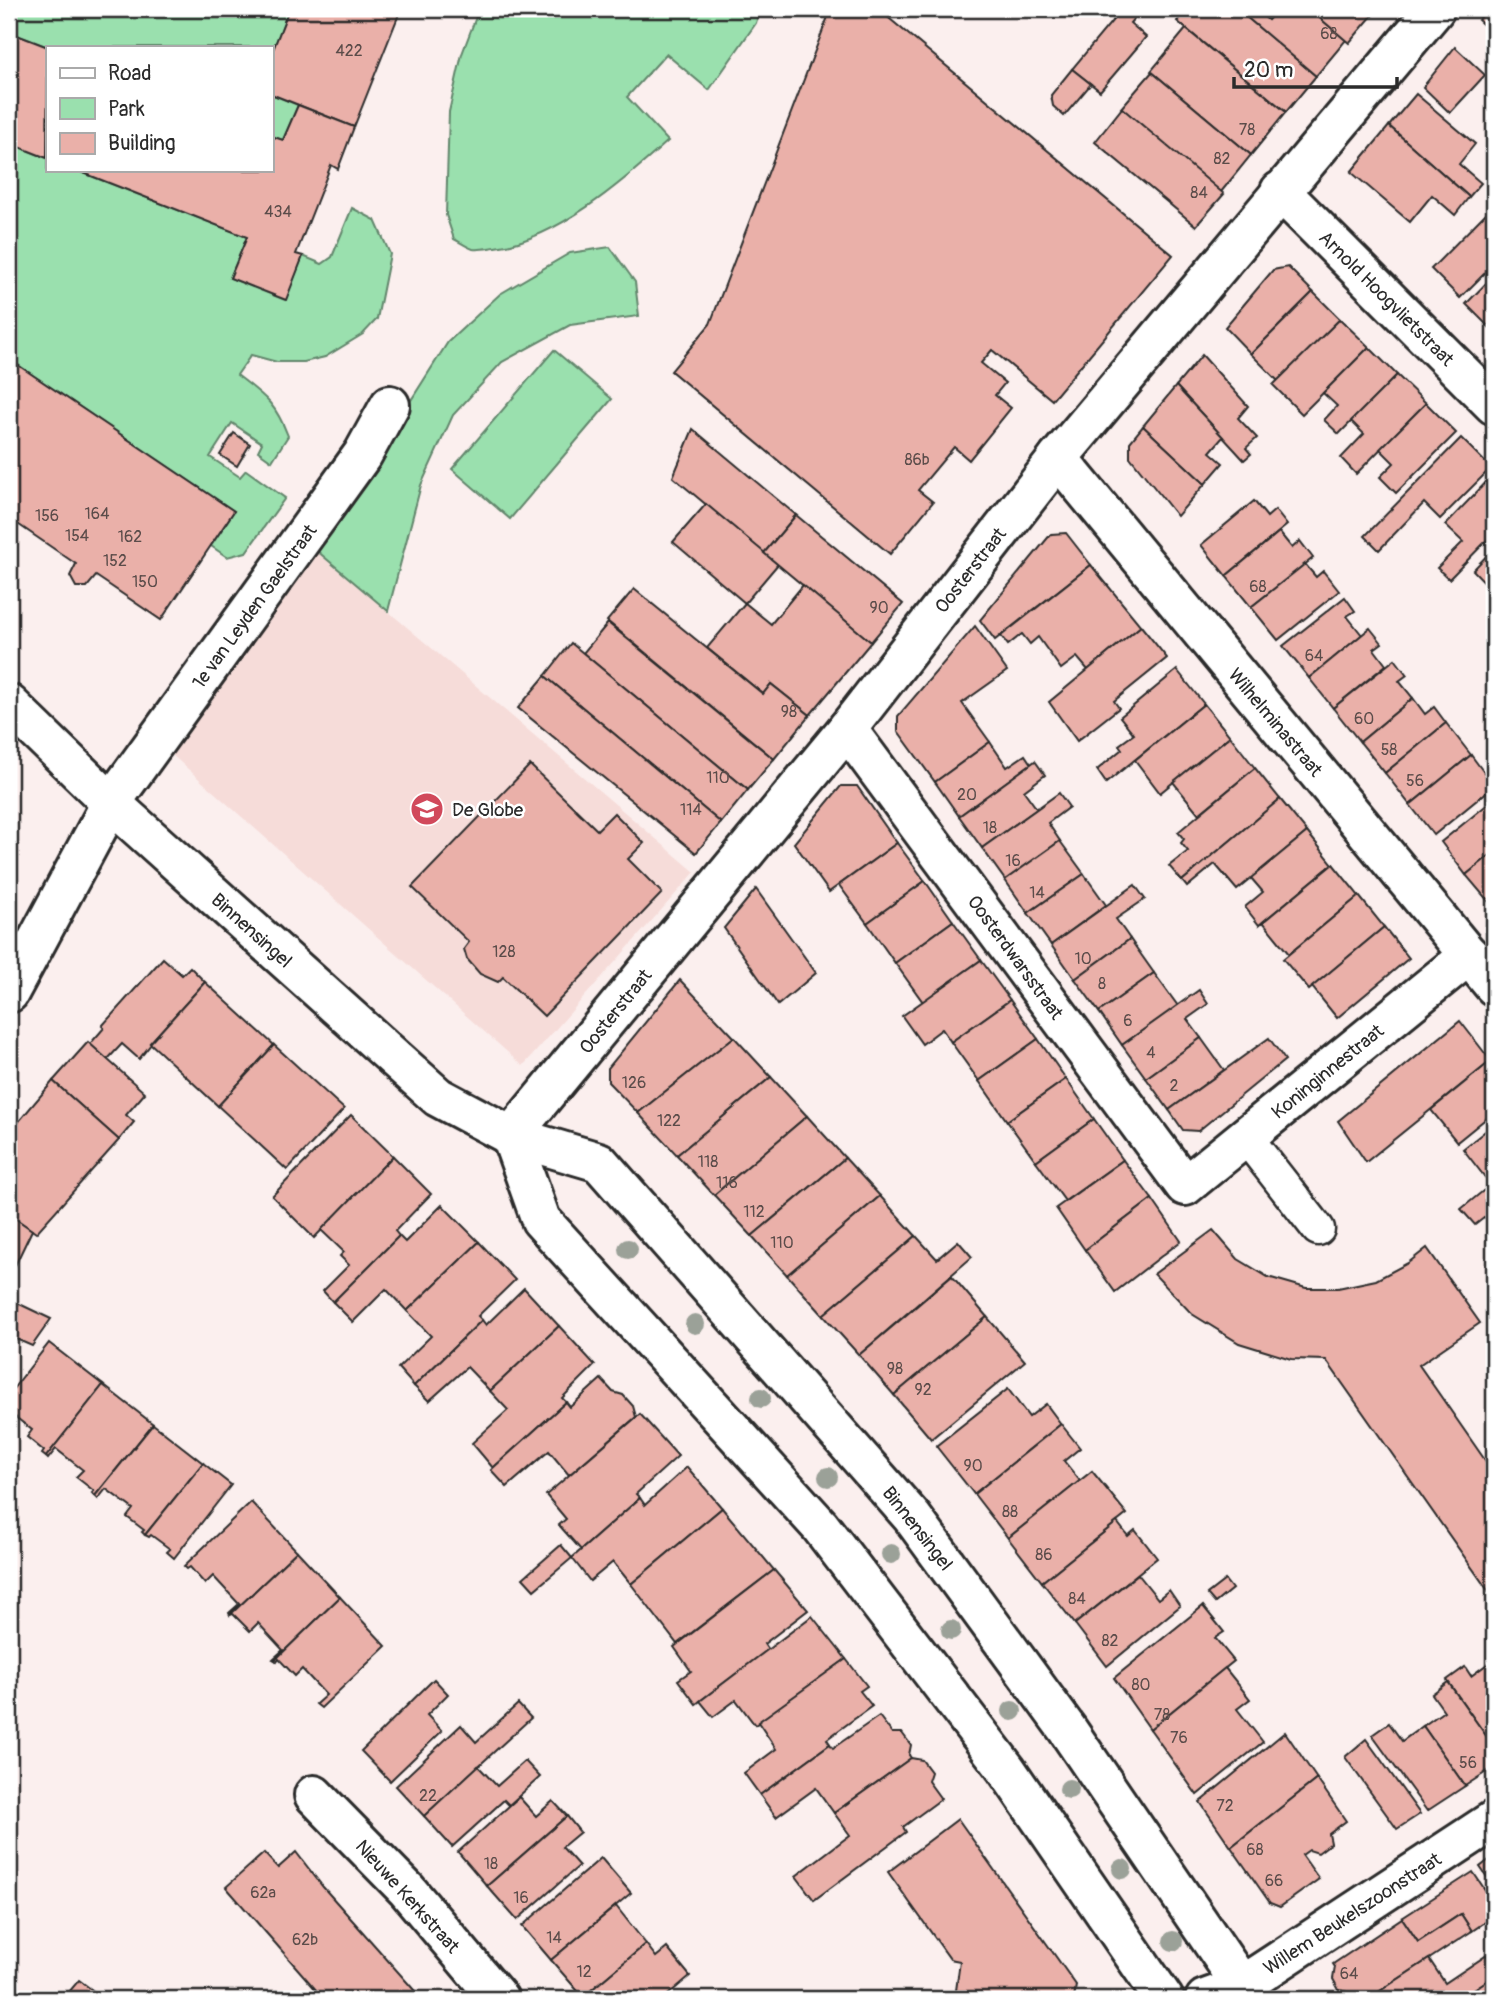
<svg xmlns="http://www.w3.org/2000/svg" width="1503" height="2008" viewBox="0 0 1503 2008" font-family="Pangolin,sans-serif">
<rect width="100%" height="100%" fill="#fbefee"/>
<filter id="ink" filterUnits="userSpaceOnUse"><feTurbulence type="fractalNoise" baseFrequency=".0143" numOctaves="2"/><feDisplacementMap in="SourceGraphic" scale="14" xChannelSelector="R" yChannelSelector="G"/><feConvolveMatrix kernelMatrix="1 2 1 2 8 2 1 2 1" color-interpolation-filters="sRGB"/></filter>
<g filter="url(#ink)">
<polygon fill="#f6dcd9" points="316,550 695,872 523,1066 162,746"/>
<g fill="#9ae0ae" stroke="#62866c" stroke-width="2">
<polygon points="9,9 289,9 271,55 271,47 48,47 9,32"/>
<path d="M479,9H760L756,23L709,90L666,54L627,97L668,141C624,181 556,240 495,247C488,248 480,250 473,249C467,247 460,242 454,239L446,215L449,112L462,54Z"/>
<polygon points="271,94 298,105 283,140 271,136"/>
<path d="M9,143L47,158V170H76L247,237L230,278L285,300L303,256L322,264L332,257L352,208L375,220L390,254L377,319L363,334L325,357L304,362H277L251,355L237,375C264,396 275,402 288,436L272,461L258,451L262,443L232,423L210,457L240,477L246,470L285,498L246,552L227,557L211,546L234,511L9,359Z"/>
<polygon points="610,247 635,282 639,316 570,325 502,362 453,415 421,485 388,611 316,550 448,342 500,294 570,253"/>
<polygon points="554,350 612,399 510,519 452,469"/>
</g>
<g fill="#eab0a9" stroke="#2b2b2b" stroke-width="2">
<polygon points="289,9 401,9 354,127 271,94 271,55"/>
<polygon points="831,9 878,9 1173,255 1052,400 992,350 981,363 1005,383 995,395 1011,408 969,460 954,447 918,490 933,502 890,554 671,371 710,324"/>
<polygon points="1122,9 1142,9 1130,23 1146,37 1100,91 1072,69"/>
<polygon points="1187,9 1237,9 1316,76 1286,112 1177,21"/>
<polygon points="1237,9 1260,9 1261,14 1268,20 1278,9 1309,9 1346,40 1316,76"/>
<polygon points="1309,9 1378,9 1349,43"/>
<polygon points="1488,9 1494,9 1494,35 1478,20"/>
<polygon points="1186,29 1286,112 1251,155 1151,71"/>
<polygon points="9,32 48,47 47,158 9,143"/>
<polygon points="1455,47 1485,75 1450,113 1423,87"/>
<polygon points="1072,69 1091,84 1064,116 1053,106 1051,95"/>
<polygon points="1152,72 1251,155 1221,192 1121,108"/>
<polygon points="1416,94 1475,144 1459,164 1481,183 1469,197 1389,126"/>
<polygon points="298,105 354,127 338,169 331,165 296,254 303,256 286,300 230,278 247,237 76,170 271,170 271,136 283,140"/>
<polygon points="1122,108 1224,194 1196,226 1095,142"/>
<polygon points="1389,126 1469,197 1455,215 1432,195 1410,222 1351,172"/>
<polygon points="1494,205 1494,227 1492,229 1494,232 1494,264 1460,298 1431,269"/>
<polygon points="1288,267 1313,292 1251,354 1225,327 1273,270"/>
<polygon points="1494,275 1494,330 1493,331 1466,304"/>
<polygon points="1313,292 1340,319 1278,381 1251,354"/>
<polygon points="1340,319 1369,347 1302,414 1273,385"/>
<polygon points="1369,347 1397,375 1339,434 1324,420 1337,406 1323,393"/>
<polygon points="1202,355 1248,406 1238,418 1257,438 1246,448 1251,454 1244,460 1176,386"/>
<polygon points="9,359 234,511 161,620 96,576 87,587 76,587 70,576 76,564 9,518"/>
<polygon points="1397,375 1426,403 1356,474 1341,458 1364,434 1351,421"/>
<polygon points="1176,386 1223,437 1210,452 1223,463 1205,484 1143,426"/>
<polygon points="1426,403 1456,433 1396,493 1380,477 1394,463 1380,449"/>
<polygon points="1143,426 1205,484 1177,516 1130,457 1130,442"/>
<polygon points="693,429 796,515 764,553 673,477"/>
<polygon points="234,433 250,444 237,466 220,455"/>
<polygon points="1461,438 1491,468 1440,519 1424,503 1379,550 1365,536"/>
<polygon points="1494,474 1494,533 1449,579 1437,568 1463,542 1445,525"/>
<polygon points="1254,501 1267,517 1275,510 1287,525 1226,576 1201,545"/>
<polygon points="706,504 778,564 745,603 673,542"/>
<polygon points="796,515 903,604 871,642 764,553"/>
<polygon points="1279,532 1292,548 1300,541 1313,558 1251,607 1226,576"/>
<polygon points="1066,533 1091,565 995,640 980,620 1051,534"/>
<polygon points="1494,548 1494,592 1473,570"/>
<polygon points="1305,564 1316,577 1323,571 1339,591 1278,640 1251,607"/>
<polygon points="1091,565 1141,626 1088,670 1077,657 1061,669 1038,637 1030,644 1022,634 1008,645 1001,636"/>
<polygon points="803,585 871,642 810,715 771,684 763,694 707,648 745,603 771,624"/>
<polygon points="634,589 763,694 771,684 810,715 774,759 607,621"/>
<polygon points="1345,597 1355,611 1347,616 1362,635 1309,678 1283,646"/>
<polygon points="608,623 774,759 748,790 583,653"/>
<polygon points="975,626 1007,671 962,703 990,742 935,782 898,731 898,716"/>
<polygon points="1141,626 1167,658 1114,701 1119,708 1077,741 1049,702"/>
<polygon points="1370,628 1382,643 1374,649 1386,665 1333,708 1309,678"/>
<polygon points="571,643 748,790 721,823 545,676"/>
<polygon points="1395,659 1407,675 1399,681 1413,698 1360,742 1333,708"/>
<polygon points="1177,670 1204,704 1106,783 1097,770 1122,749 1119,745 1134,734 1120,717"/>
<polygon points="545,676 721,823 696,853 518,708"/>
<polygon points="1413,698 1425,714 1434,707 1446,723 1385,773 1360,742"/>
<polygon points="1204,704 1230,736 1160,793 1135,760"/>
<polygon points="1446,723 1471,755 1410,805 1385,773"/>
<polygon points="1230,736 1255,768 1199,814 1173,782"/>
<polygon points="990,742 1007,767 1025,755 1031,764 959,816 935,782"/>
<polygon points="1471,755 1494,786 1434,835 1410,805"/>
<polygon points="1035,761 1045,775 1024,791 1037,809 982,848 959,816"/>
<polygon points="530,765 597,830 614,813 644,843 628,859 662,893 544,1016 503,977 498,982 480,974 467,959 464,949 469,942 412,887"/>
<polygon points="1255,768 1280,799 1182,881 1169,866 1188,851 1181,843 1184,839 1178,832"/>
<polygon points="841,786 857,786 897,843 829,892 794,843"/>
<polygon points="1059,793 1069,807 1048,823 1060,841 1005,880 982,848"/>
<polygon points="1280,799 1307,832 1237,890 1215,864 1187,887 1182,881"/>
<polygon points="1494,799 1494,852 1466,875 1441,842"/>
<polygon points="1307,832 1333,864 1259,925 1245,907 1263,892 1251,878"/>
<polygon points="1060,841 1084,874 1028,913 1005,880"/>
<polygon points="897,843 925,881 867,923 839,885"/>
<polygon points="1494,852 1494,908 1466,875"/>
<polygon points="1333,864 1359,896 1289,954 1263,922"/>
<polygon points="1084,874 1106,905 1051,945 1028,913"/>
<polygon points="925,881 953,921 895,963 867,923"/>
<polygon points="1135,885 1145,899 1116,919 1130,939 1075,979 1051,945"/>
<polygon points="756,889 816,973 778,1005 724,928"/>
<polygon points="1359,896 1384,927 1309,990 1283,959"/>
<polygon points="953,921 981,960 923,1002 895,963"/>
<polygon points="1384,927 1409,958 1337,1018 1312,987"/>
<polygon points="1130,939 1154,973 1099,1012 1075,979"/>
<polygon points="163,958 182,975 190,967 205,982 150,1043 151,1044 139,1059 122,1044 107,1060 90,1044 104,1028 102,1026"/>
<polygon points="981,960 1010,1000 951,1042 942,1029 922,1044 902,1016"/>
<polygon points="1154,973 1178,1006 1122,1045 1099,1012"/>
<polygon points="680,980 734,1037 638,1113 608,1082 608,1068"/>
<polygon points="205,982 274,1045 218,1106 150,1043"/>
<polygon points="1199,990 1208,1004 1187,1019 1201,1038 1146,1078 1122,1045"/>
<polygon points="1010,1000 1038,1039 979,1081 951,1042"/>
<polygon points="1460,1021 1491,1061 1366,1162 1338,1121"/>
<polygon points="734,1037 771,1077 677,1155 638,1113"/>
<polygon points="1201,1038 1224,1070 1169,1110 1146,1078"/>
<polygon points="1269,1038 1285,1060 1198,1131 1183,1130 1169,1110"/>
<polygon points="1038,1039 1066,1079 1007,1121 979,1081"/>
<polygon points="88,1042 145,1093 126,1115 134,1122 119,1140 53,1081"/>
<polygon points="274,1045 344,1109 287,1170 218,1106"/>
<polygon points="1491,1061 1494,1065 1494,1112 1457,1142 1431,1110"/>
<polygon points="771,1077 807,1116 714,1195 677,1155"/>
<polygon points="1066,1079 1094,1119 1036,1161 1007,1121"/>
<polygon points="53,1081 119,1140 36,1233 9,1214 9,1133"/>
<polygon points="351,1115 393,1156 314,1238 272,1196"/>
<polygon points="807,1116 845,1158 752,1236 714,1195"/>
<polygon points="1094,1119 1123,1160 1065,1201 1036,1161"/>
<polygon points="1494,1124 1494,1182 1491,1185 1463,1149"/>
<polygon points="393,1156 431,1194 395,1231 399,1236 333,1302 323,1291 349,1265 340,1256 344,1252 321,1230"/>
<polygon points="845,1158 880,1196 787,1275 752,1236"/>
<polygon points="1123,1160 1152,1199 1085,1250 1056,1208"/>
<polygon points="1494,1182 1494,1210 1475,1225 1461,1209"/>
<polygon points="880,1196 916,1236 823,1315 787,1275"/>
<polygon points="1152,1199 1181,1241 1115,1292 1085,1250"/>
<polygon points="442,1205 479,1242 407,1311 386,1289 353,1322 333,1302 399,1236 405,1242"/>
<polygon points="9,1214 32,1230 9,1278"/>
<polygon points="1213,1230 1238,1259 1268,1277 1306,1288 1338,1288 1376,1280 1408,1263 1427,1248 1480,1323 1419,1365 1494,1473 1494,1599 1326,1360 1291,1359 1239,1343 1192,1314 1154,1274"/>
<polygon points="916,1236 937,1259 958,1241 972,1257 859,1355 823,1315"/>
<polygon points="479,1242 515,1280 478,1316 482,1320 414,1386 398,1368 431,1336 407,1311"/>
<polygon points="952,1276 987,1317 894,1395 859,1355"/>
<polygon points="524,1288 559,1326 490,1391 467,1367 429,1401 414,1386 482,1320 486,1325"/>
<polygon points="9,1299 51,1319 32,1346 9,1336"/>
<polygon points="987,1317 1025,1361 931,1439 894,1395"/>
<polygon points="559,1326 595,1365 562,1398 566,1402 493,1468 472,1443 508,1410 490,1391"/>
<polygon points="49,1343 103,1385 46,1457 42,1454 44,1451 27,1437 32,1430 9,1412 9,1394"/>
<polygon points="601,1379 613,1392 623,1395 633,1406 636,1417 569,1475 549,1451 507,1487 491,1470 493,1468 566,1402 570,1407"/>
<polygon points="103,1385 153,1424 95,1496 92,1493 94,1491 76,1477 83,1470 56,1449 48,1459 46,1457"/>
<polygon points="1008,1389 1029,1417 1046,1404 1061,1424 974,1494 936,1446"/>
<polygon points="640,1414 678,1456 636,1494 640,1498 581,1550 559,1525 566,1519 546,1495"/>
<polygon points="153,1424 203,1463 145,1535 142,1532 144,1530 127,1517 133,1509 106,1489 98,1499 95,1496"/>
<polygon points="1061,1424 1080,1448 1064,1461 1080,1481 1008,1538 974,1494"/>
<polygon points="203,1463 231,1485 174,1558 167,1552 170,1549 151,1535 149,1537 145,1535"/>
<polygon points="687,1467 722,1508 631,1584 613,1562 590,1581 572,1558 640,1498 645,1505"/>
<polygon points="1092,1471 1127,1514 1042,1582 1008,1538"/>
<polygon points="251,1502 297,1551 230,1615 229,1613 239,1604 213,1576 205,1584 190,1567 187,1569 184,1566"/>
<polygon points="722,1508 774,1570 677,1644 631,1584"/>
<polygon points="1117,1522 1128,1536 1135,1530 1157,1558 1075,1624 1042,1582"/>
<polygon points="561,1545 572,1558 534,1590 523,1578"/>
<polygon points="297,1551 340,1597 275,1660 273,1659 283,1650 258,1623 250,1631 233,1614 230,1615"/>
<polygon points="774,1570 808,1610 764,1644 768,1650 696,1704 678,1680 691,1671 674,1647"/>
<polygon points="1138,1574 1158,1599 1169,1590 1180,1606 1107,1666 1075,1624"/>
<polygon points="1225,1580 1232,1589 1215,1603 1207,1594"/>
<polygon points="340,1597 386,1646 321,1708 316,1704 326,1695 302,1669 295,1676 279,1659 277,1662 275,1660"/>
<polygon points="1203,1606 1224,1632 1215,1638 1234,1661 1150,1729 1114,1678"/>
<polygon points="812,1616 846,1659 755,1725 736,1700 713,1717 700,1701"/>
<polygon points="846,1659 867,1686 860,1691 872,1706 827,1739 830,1744 760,1795 744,1773 776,1749 758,1722"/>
<polygon points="1490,1662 1494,1668 1494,1747 1447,1680 1465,1667 1471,1676"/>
<polygon points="1225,1668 1250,1699 1237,1709 1263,1742 1197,1795 1150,1729"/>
<polygon points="434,1679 448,1694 427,1715 442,1731 390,1781 361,1751"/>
<polygon points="1448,1682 1494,1747 1494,1767 1465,1786 1423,1726 1444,1711 1432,1694"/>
<polygon points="518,1704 531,1718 424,1816 396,1786 461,1725 476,1742"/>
<polygon points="879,1716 892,1733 902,1733 911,1745 909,1755 911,1758 834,1813 816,1788 776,1817 760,1795 830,1744 833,1748"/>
<polygon points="1389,1723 1402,1741 1423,1726 1465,1786 1427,1811 1372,1735"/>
<polygon points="1285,1732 1317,1779 1231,1847 1200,1802"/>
<polygon points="1366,1739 1420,1814 1397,1829 1345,1757"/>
<polygon points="911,1758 922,1760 931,1772 928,1781 941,1799 903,1827 906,1832 814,1900 796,1876 850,1835 834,1813"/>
<polygon points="525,1761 540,1777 509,1805 504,1800 452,1847 424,1816 478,1766 497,1786"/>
<polygon points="1317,1779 1346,1821 1329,1834 1331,1843 1318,1853 1309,1850 1302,1855 1319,1879 1280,1907 1270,1903 1231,1847"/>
<polygon points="519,1797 536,1816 553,1801 567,1816 487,1886 458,1852"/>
<polygon points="567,1816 580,1832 562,1847 579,1866 517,1920 487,1886"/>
<polygon points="958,1819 1076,1985 1074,1999 940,1999 955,1998 960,1961 950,1959 888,1872"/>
<polygon points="296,1852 323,1887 422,1999 324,1999 226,1887 264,1853 278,1868"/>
<polygon points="1494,1856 1494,1887 1480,1867"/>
<polygon points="601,1858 631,1893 551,1960 522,1926"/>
<polygon points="1473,1872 1494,1903 1494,1916 1472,1931 1461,1914 1418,1942 1402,1918"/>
<polygon points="616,1906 646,1944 583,1997 551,1960"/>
<polygon points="1461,1914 1472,1931 1368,1999 1355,1999 1351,1993 1339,1990 1333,1979 1335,1967 1333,1964 1402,1918 1418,1942"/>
<polygon points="646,1944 656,1957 667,1948 690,1976 663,1999 585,1999 583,1997"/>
<polygon points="1487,1955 1494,1966 1494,1976 1459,1999 1368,1999 1429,1959 1445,1983"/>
<polygon points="1494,1976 1494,1999 1459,1999"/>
<polygon points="79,1980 104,1999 63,1999"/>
</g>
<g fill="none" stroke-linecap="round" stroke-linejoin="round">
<defs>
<polyline id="service" points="1246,1137 1318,1229"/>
<g id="minor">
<polyline points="1280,191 1494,405"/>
<polyline points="1058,458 1494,986"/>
<polyline points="9,704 111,803 438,1097 511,1136 599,1162 912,1517 1067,1729 1251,1999"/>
<polyline points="847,729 1185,1186 1469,955"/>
<polyline points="9,993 111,803 363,454 390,405"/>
<polyline points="511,1136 847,729 1058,458 1435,9"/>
<polyline points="511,1136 541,1220 820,1526 1006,1769 1164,1999"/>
<polyline points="314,1795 407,1890 499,1999"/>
<polyline points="1205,1999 1241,1986 1494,1820"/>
</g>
</defs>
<use href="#service" stroke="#2b2b2b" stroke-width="37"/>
<use href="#minor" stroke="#2b2b2b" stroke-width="44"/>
<use href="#service" stroke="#fff" stroke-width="32"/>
<use href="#minor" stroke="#fff" stroke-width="38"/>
</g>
<g fill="#9ba198">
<circle cx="628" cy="1249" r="10"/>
<circle cx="695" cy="1324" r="10"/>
<circle cx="761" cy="1398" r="10"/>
<circle cx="828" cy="1477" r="10"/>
<circle cx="891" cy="1554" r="10"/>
<circle cx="951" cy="1630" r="10"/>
<circle cx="1012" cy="1711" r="10"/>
<circle cx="1069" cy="1789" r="10"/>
<circle cx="1122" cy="1869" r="10"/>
<circle cx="1173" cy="1941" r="10"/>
</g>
</g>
<defs>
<symbol id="school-disc" viewBox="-11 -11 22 22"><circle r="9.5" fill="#d1495b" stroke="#fff"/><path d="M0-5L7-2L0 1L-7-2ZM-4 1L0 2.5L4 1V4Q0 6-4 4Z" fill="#fff"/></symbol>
</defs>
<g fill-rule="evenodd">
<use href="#school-disc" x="408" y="790" width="38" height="38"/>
</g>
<g text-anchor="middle" stroke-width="5" stroke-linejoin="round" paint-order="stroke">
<g font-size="16" fill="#5b4c4a">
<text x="1329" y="39">68</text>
<text x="349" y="56">422</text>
<text x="1247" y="135">78</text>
<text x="1222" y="164">82</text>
<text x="1199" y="198">84</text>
<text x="278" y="217">434</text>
<text x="917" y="465">86b</text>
<text x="97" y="519">164</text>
<text x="47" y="521">156</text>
<text x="77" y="541">154</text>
<text x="130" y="542">162</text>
<text x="115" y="566">152</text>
<text x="145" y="587">150</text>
<text x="1258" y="592">68</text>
<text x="879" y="613">90</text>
<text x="1314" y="661">64</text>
<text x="789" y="717">98</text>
<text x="1364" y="724">60</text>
<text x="1389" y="755">58</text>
<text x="718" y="783">110</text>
<text x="1415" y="786">56</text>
<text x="967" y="800">20</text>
<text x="691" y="815">114</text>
<text x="990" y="833">18</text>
<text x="1013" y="866">16</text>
<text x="1037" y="898">14</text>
<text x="504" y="957">128</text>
<text x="1083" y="964">10</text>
<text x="1102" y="989">8</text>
<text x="1128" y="1026">6</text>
<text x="1151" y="1058">4</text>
<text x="634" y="1088">126</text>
<text x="1174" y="1091">2</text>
<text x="669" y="1126">122</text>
<text x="708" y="1167">118</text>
<text x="727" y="1188">116</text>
<text x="754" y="1217">112</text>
<text x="782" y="1248">110</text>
<text x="895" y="1374">98</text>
<text x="923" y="1395">92</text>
<text x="973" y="1471">90</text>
<text x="1010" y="1517">88</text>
<text x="1044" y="1560">86</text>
<text x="1077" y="1604">84</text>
<text x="1110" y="1646">82</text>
<text x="1141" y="1690">80</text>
<text x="1162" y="1720">78</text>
<text x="1179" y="1743">76</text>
<text x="1468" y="1768">56</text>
<text x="428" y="1801">22</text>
<text x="1225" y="1811">72</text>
<text x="1255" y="1855">68</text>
<text x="491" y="1869">18</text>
<text x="1274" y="1886">66</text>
<text x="263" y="1898">62a</text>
<text x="521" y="1903">16</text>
<text x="554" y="1943">14</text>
<text x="305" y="1945">62b</text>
<text x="584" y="1977">12</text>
<text x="1349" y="1979">64</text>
</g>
<g font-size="19" fill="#2b2b2b" stroke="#fff">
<text transform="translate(1387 298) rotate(45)" y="7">Arnold Hoogvlietstraat</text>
<text transform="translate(970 570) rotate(-52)" y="7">Oosterstraat</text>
<text transform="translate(254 606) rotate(-54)" y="7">1e van Leyden Gaelstraat</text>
<text transform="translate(1276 722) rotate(50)" y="7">Wilhelminastraat</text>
<text transform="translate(252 930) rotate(42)" y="7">Binnensingel</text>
<text transform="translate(1016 957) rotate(54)" y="7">Oosterdwarsstraat</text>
<text transform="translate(615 1011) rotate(-51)" y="7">Oosterstraat</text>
<text transform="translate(1327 1071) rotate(-39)" y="7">Koninginnestraat</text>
<text transform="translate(918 1528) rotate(52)" y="7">Binnensingel</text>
<text transform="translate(408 1896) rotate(48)" y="7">Nieuwe Kerkstraat</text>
<text transform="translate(1352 1913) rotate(-33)" y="7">Willem Beukelszoonstraat</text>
</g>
<g font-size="19" fill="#2b2b2b" stroke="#fff" text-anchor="start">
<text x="452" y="816">De Globe</text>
</g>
</g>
<rect width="1503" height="2008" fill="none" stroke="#fff" stroke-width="35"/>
<rect x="18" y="18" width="1468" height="1973" fill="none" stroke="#2b2b2b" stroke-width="2.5" filter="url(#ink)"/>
<rect x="46" y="46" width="228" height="126" fill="#ffffff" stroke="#aaaaaa" stroke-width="2"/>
<rect x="60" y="68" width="35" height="10" fill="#ffffff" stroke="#aaaaaa" stroke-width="2"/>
<text x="108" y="80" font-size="21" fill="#2b2b2b">Road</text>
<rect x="60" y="98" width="35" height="21" fill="#9ae0ae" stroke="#aaaaaa" stroke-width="2"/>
<text x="108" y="116" font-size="21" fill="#2b2b2b">Park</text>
<rect x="60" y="133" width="35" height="21" fill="#eab0a9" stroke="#aaaaaa" stroke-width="2"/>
<text x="108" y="150" font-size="21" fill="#2b2b2b">Building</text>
<path d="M1234 77v10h163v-10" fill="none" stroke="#2b2b2b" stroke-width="3.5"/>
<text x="1244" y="77" font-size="21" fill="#2b2b2b" stroke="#ffffff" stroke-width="5" paint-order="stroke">20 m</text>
</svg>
